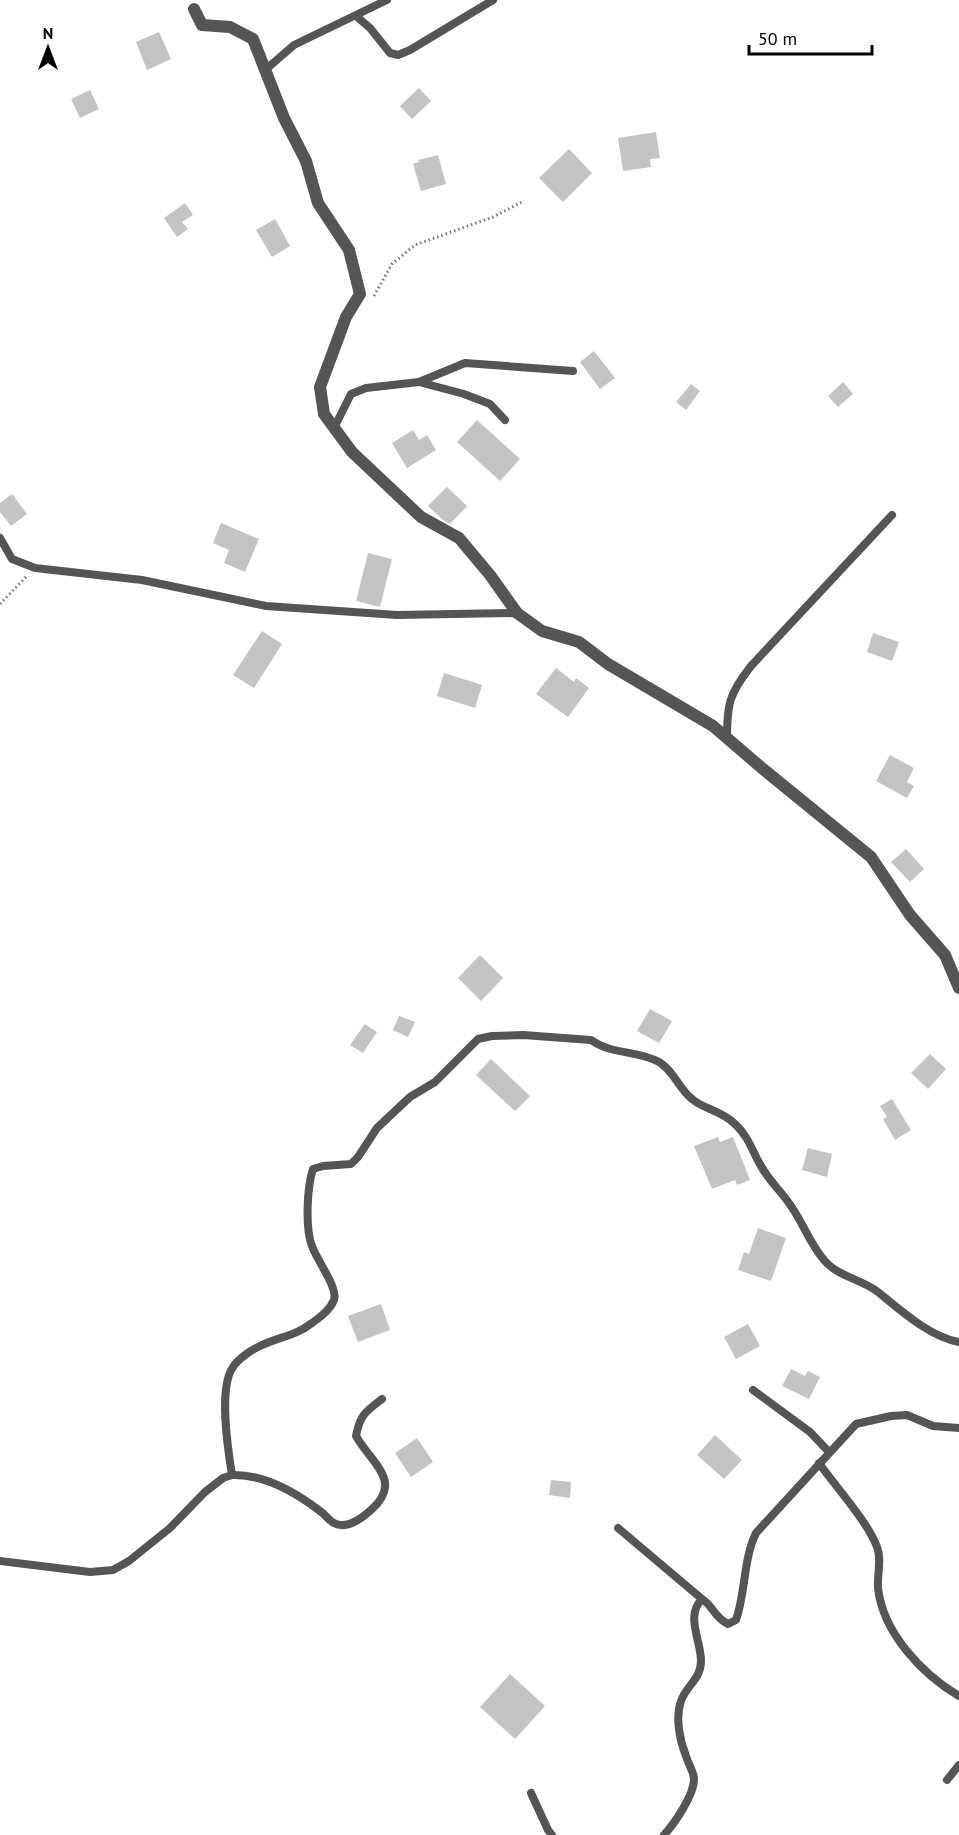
<svg xmlns="http://www.w3.org/2000/svg" width="959" height="1835" viewBox="0 0 959 1835" font-family="'PT Sans',sans-serif">
<rect width="100%" height="100%" fill="#fff"/>
<g fill="#c4c4c4">
<polygon points="159,32 171,59 147,70 136,42"/>
<polygon points="419,88 431,101 412,119 400,106"/>
<polygon points="90,90 99,109 80,118 71,99"/>
<polygon points="656,132 660,158 650,159 651,167 623,171 618,138"/>
<polygon points="569,149 592,173 563,202 539,178"/>
<polygon points="438,155 446,184 421,191 413,164 419,162 418,160"/>
<polygon points="185,203 193,215 182,222 188,229 177,237 164,218"/>
<polygon points="275,219 290,246 272,257 256,230"/>
<polygon points="594,351 615,378 600,389 580,362"/>
<polygon points="843,382 853,394 838,407 828,396"/>
<polygon points="691,384 700,391 686,410 676,402"/>
<polygon points="477,420 520,459 500,481 457,442"/>
<polygon points="413,430 419,440 427,435 436,450 407,468 392,443"/>
<polygon points="447,487 467,506 450,524 442,519 428,506"/>
<polygon points="12,494 27,514 11,526 0,512 0,503"/>
<polygon points="221,523 259,539 245,572 224,563 229,550 213,543"/>
<polygon points="368,553 392,559 380,607 356,601"/>
<polygon points="262,631 282,644 254,688 233,675"/>
<polygon points="873,633 899,642 892,661 867,652"/>
<polygon points="556,668 574,682 576,678 589,688 568,717 536,694"/>
<polygon points="444,673 482,685 475,708 437,696"/>
<polygon points="890,755 914,768 907,782 914,786 907,798 876,781"/>
<polygon points="906,849 924,869 910,882 891,862"/>
<polygon points="480,955 503,978 481,1001 458,978"/>
<polygon points="650,1009 672,1021 659,1043 637,1031"/>
<polygon points="399,1016 415,1022 408,1037 393,1030"/>
<polygon points="365,1024 377,1032 363,1053 350,1045"/>
<polygon points="930,1054 946,1069 928,1089 911,1073"/>
<polygon points="491,1059 530,1096 515,1111 476,1075"/>
<polygon points="892,1099 911,1130 895,1140 883,1119 887,1117 880,1106"/>
<polygon points="718,1137 720,1142 733,1137 750,1180 737,1185 735,1180 712,1189 694,1146"/>
<polygon points="808,1148 832,1154 827,1177 802,1170"/>
<polygon points="758,1228 786,1238 771,1281 738,1270 744,1252 749,1254"/>
<polygon points="381,1304 390,1330 358,1342 348,1316"/>
<polygon points="748,1324 760,1346 736,1359 724,1337"/>
<polygon points="791,1369 805,1376 808,1371 820,1377 809,1399 782,1386"/>
<polygon points="715,1435 742,1460 724,1479 697,1455"/>
<polygon points="417,1438 433,1462 411,1477 395,1453"/>
<polygon points="551,1480 571,1482 570,1498 549,1495"/>
<polygon points="510,1674 545,1706 515,1739 480,1707"/>
</g>
<g fill="none" stroke-linecap="round" stroke-linejoin="round">
<g stroke="#777" stroke-width="3" stroke-dasharray="1.5 3" stroke-linecap="butt">
<polyline points="374,296 392,264 415,245 493,217 524,201"/>
<polyline points="0,604 27,576"/>
</g>
<g stroke="#555" stroke-width="8">
<polyline points="356,16 370,28 390,53 398,55 410,50 493,0"/>
<polyline points="264,71 294,45 387,0"/>
<polyline points="419,382 464,394 490,404 505,420"/>
<polyline points="334,428 351,394 366,388 419,382 465,363 573,371"/>
<polyline points="0,538 12,559 35,568 142,580 266,606 397,615 517,613"/>
<path d="M727,739C727,704 729,694 751,666L892,515"/>
<polyline points="753,1390 810,1432 829,1452"/>
<path d="M819,1463C835,1486 868,1522 877,1547C882,1559 877,1575 878,1588C883,1633 922,1674 959,1696"/>
<path d="M232,1475C264,1474 295,1492 320,1511C325,1514 329,1521 334,1523C347,1530 362,1518 371,1510C404,1481 371,1463 356,1436C360,1415 365,1412 382,1399"/>
<polyline points="618,1528 702,1599"/>
<path d="M0,1561L90,1572L113,1570L129,1561L170,1528L205,1492L223,1478L232,1475C228,1450 218,1388 233,1367C238,1359 250,1351 258,1347C277,1337 294,1337 312,1323C320,1317 330,1310 334,1300C338,1287 317,1261 312,1246C305,1228 307,1187 313,1169L323,1166L351,1164L358,1157L377,1128L410,1097L435,1082L478,1039L492,1036L523,1035L591,1040C612,1055 637,1050 659,1062C674,1071 679,1089 692,1099C705,1110 721,1110 735,1124C749,1137 752,1151 761,1166C769,1181 782,1192 791,1206C803,1223 810,1244 824,1260C838,1277 862,1279 878,1292C900,1310 930,1337 959,1342"/>
<polyline points="947,1780 959,1765"/>
<polyline points="531,1793 548,1830 552,1835"/>
<path d="M664,1835C674,1824 695,1794 694,1778C693,1771 688,1763 686,1756C680,1741 675,1718 681,1701C686,1686 701,1679 701,1661C701,1640 685,1616 702,1599C715,1608 713,1616 728,1624L736,1620C746,1591 743,1560 756,1533L856,1424L891,1416L907,1415L933,1426L959,1428"/>
</g>
<polyline stroke="#555" stroke-width="12" points="194,9 202,25 230,27 253,39 284,118 306,161 318,203 349,250 360,294 346,317 320,387 324,414 352,452 421,517 459,538 490,575 517,613 542,631 579,642 608,664 713,726 763,769 871,857 910,915 945,955 959,988"/>
</g>
<g transform="translate(48 48)" stroke="#ffffff" stroke-width="4.5" paint-order="stroke">
<path d="M0-4.5L10 22L0 15L-10 22Z" fill="#000000"/>
<text y="-9" font-size="16" font-weight="bold" text-anchor="middle" fill="#000000">N</text>
</g>
<path d="M749 45v9h123v-9" fill="none" stroke="#000000" stroke-width="3"/>
<text x="758" y="45" font-size="18" fill="#000000" stroke="#ffffff" stroke-width="4.5" paint-order="stroke">50 m</text>
</svg>
